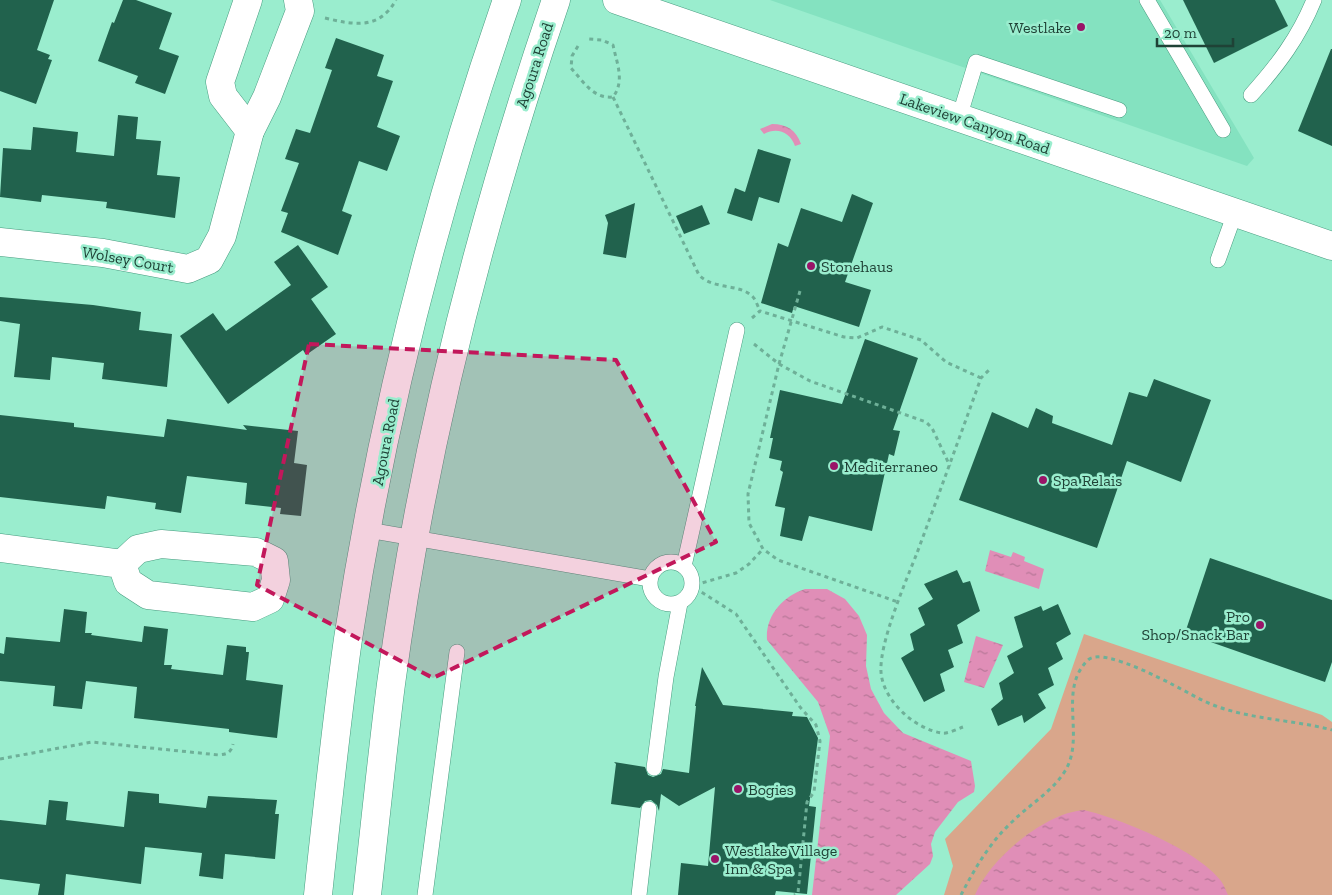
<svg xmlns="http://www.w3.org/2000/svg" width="1332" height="895" viewBox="0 0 1332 895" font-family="'Zilla Slab',serif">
<defs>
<pattern id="water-ripples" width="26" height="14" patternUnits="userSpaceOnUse" patternTransform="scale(1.25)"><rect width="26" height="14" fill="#e08eb7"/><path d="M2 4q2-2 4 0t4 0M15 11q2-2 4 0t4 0" fill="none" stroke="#b57696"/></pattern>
</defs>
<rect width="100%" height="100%" fill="#9aedce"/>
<polygon fill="#84e2c0" points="770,0 1160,0 1254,158 1247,166"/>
<polygon fill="#d9a68b" points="1084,634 1322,715 1332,722 1332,895 944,895 953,866 945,839 1051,729"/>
<g fill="url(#water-ripples)">
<path d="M772,124C787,124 796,130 801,144L795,146C790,132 777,127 764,134L760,129Z"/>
<polygon points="990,550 1011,557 1013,552 1025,557 1024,561 1044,569 1039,589 985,571"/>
<path d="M805,589H827L845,599L859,616L867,635L866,666L871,689L884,713L903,733L971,761L975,786L974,792L958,802L935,832L931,844L933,856L930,864L896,895H812L830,736L818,702L767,640C765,616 783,596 805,589Z"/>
<polygon points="976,636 1003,645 984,688 964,682"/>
<path d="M1084,810C1121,819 1198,850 1221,881C1224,885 1226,891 1228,895H975C990,859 1044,813 1084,810Z"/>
</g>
<g fill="#21624d">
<polygon points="0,0 54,0 37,50 50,55 48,59 52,60 36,104 0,91"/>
<polygon points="123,0 136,0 172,13 159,49 179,56 165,94 135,83 138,76 98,61 112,22 114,23"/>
<polygon points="1183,0 1275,0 1288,26 1214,63"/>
<polygon points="336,38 384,55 377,76 393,81 377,127 400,136 387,171 359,161 342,211 352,215 338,255 281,232 288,213 281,211 299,163 285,159 296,129 310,133 332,70 325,68"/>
<polygon points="1331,49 1332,49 1332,146 1298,131"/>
<polygon points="118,115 138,117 136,139 161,141 157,175 180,177 175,218 106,208 107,202 42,195 41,202 0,197 3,148 31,150 33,127 78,132 76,152 114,156"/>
<polygon points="758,149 791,159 779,203 759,197 752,221 727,213 735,188 745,192"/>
<polygon points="852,194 873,203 845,282 871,290 859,327 794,306 792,313 761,303 778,243 788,247 801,208 842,222"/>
<polygon points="635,203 626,258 603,254 608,223 605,215"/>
<polygon points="702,205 710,224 684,234 676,216"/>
<polygon points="298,245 328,287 311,299 336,334 306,355 303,350 228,404 180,336 213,313 226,331 291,285 274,262"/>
<polygon points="0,297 93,305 141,312 139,330 172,334 167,387 102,379 104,363 52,357 50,380 14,377 20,324 0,321"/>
<polygon points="865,339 918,358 893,430 900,431 894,456 889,454 872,531 809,516 802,541 780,536 785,508 775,506 783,472 780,470 782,461 769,458 773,438 770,438 780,390 842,404"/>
<polygon points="1154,379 1211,400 1181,482 1127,461 1097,548 959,500 992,412 1028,428 1036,408 1053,416 1052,423 1112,445 1129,392 1147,397"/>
<polygon points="0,415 74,423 74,427 164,437 167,419 247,430 243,425 298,431 294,463 307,465 301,516 280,514 281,508 245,504 247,483 187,476 181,513 155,509 156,503 107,496 105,509 0,497"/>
<polygon points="1210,558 1332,600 1332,662 1325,682 1185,633"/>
<polygon points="957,570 963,583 970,581 980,611 957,625 963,643 948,650 954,667 940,674 945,691 924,702 901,658 914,650 910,634 925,625 918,608 933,599 924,584"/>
<polygon points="1058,604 1071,634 1056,643 1063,659 1048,668 1054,685 1038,694 1046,708 1024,723 1022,715 998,726 991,709 1003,699 999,683 1014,673 1007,656 1023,647 1014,617 1041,606 1043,611"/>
<polygon points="64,609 87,612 85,633 92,633 91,635 142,642 144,626 168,629 164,665 172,665 171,669 223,675 227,645 246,647 246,652 249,652 246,680 283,685 277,738 229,732 229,729 134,718 137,687 86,681 82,709 53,706 55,686 0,681 0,653 4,654 6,637 60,642"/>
<polygon points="702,667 723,705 793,712 792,716 807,717 818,738 809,806 816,807 807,894 776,891 775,895 678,895 681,863 708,866 715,787 679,806 661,794 659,811 657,805 651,800 645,801 640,808 611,804 616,764 614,762 645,767 648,775 653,777 661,774 663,769 689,773 696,706 695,706"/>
<polygon points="128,791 159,794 159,803 206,808 208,796 277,800 275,814 279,814 275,859 225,854 223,879 199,876 202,853 145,847 141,884 66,874 64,895 38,895 40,884 0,879 0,820 46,825 49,800 68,802 66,820 124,827"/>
</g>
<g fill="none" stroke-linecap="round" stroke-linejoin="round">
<defs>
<g id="lane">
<polyline points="1147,0 1223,130"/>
<path d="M1251,95C1278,65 1299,37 1314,0"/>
<polyline points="959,118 976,62 1119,110"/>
<polyline points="1218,260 1235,213"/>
<polyline points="368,530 650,579"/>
<circle cx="671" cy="583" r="21"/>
<polyline points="684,566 737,330"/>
<polyline points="654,768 666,677 680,603"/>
<polyline points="425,895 457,652"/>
<polyline points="639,895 649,809"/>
</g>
<g id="street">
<polyline points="248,0 220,82 223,96 250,131"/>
<polyline points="0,242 103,253 188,269 209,260 222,236 250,131 267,97 300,11 298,0"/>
<polyline points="0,548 122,564 138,549 161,544 256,552 274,561 276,580 270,599 253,607 148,595 128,582 122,564"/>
</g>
<g id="secondary">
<polyline points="617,0 1332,246"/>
<path d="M318,895C327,810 336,724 348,639C381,422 435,207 507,0"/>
<path d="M367,895C375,825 382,754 391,684C422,452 480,222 556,0"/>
</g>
</defs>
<use href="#lane" stroke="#479b7f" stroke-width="16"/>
<use href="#street" stroke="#479b7f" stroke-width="29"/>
<use href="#secondary" stroke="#479b7f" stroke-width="29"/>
<g stroke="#6eb098" stroke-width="3" stroke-dasharray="4 4" stroke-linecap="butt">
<path d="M325,18C354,25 379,30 396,0"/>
<path d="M578,46L572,56L571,68C583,81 593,99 613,97C625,81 617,64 613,45L602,40L589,39"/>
<path d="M613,97L699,275C713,290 740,283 753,297C756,300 758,307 760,311"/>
<polyline points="800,291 779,364 748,494 749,523 763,549 778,560 898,602"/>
<polyline points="752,318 760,311 844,337 857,338 882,327 921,340 946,362 981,378"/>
<polyline points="754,344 779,364 810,381 926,422 932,428 950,466"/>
<polyline points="695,585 736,573 749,564 763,549"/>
<polyline points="695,588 736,614 800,707 816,725 820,741 814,792 807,802 798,893 794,895"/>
<path d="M963,727C957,729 948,734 942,733C914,729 883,700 881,672C879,643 906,581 917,553C939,494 960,436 981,378L990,369"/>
<path d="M0,759L92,742L219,755C227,754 231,753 233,744"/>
<path d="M961,895C975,868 990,842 1013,821C1030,804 1052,792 1065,771C1086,737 1057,690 1088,660C1103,645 1179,688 1196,697C1238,720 1287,718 1332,730"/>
</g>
<use href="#lane" stroke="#fff" stroke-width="15"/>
<use href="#street" stroke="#fff" stroke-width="28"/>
<use href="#secondary" stroke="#fff" stroke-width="28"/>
</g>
<path fill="#c2185b" fill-opacity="0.2" stroke="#c2185b" stroke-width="4" stroke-dasharray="10 6" stroke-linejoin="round" d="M309,344L616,360L716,542L433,678L257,585Z"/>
<g fill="#991468" stroke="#9aedce" stroke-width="2">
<circle cx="1081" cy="27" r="5"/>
<circle cx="811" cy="266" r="5"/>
<circle cx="834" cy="466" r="5"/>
<circle cx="1043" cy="480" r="5"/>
<circle cx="1260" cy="625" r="5"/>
<circle cx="738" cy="789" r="5"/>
<circle cx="715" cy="859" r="5"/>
</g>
<g text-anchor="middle" stroke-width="5" stroke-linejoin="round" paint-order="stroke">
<g font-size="16" fill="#1f4236" stroke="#9aedce" text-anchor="start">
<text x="1071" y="33" text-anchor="end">Westlake</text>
<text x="821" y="272">Stonehaus</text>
<text x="844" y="472">Mediterraneo</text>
<text x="1053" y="486">Spa Relais</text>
<text x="1250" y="622" text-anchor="end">Pro<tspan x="1250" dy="18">Shop/Snack Bar</tspan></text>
<text x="748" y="795">Bogies</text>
<text x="725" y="856">Westlake Village<tspan x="725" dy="18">Inn &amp; Spa</tspan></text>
</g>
<g font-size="16" fill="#1f4236" stroke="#9aedce">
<text transform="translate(534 65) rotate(-72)" y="6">Agoura Road</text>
<text transform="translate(975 123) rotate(19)" y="6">Lakeview Canyon Road</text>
<text transform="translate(128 259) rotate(10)" y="6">Wolsey Court</text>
<text transform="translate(385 442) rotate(-79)" y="6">Agoura Road</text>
</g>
</g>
<path d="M1157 38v8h76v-8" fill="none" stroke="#1f4236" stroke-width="2.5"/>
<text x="1164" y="38" font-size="15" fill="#1f4236" stroke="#9aedce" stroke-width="4" paint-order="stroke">20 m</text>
</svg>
